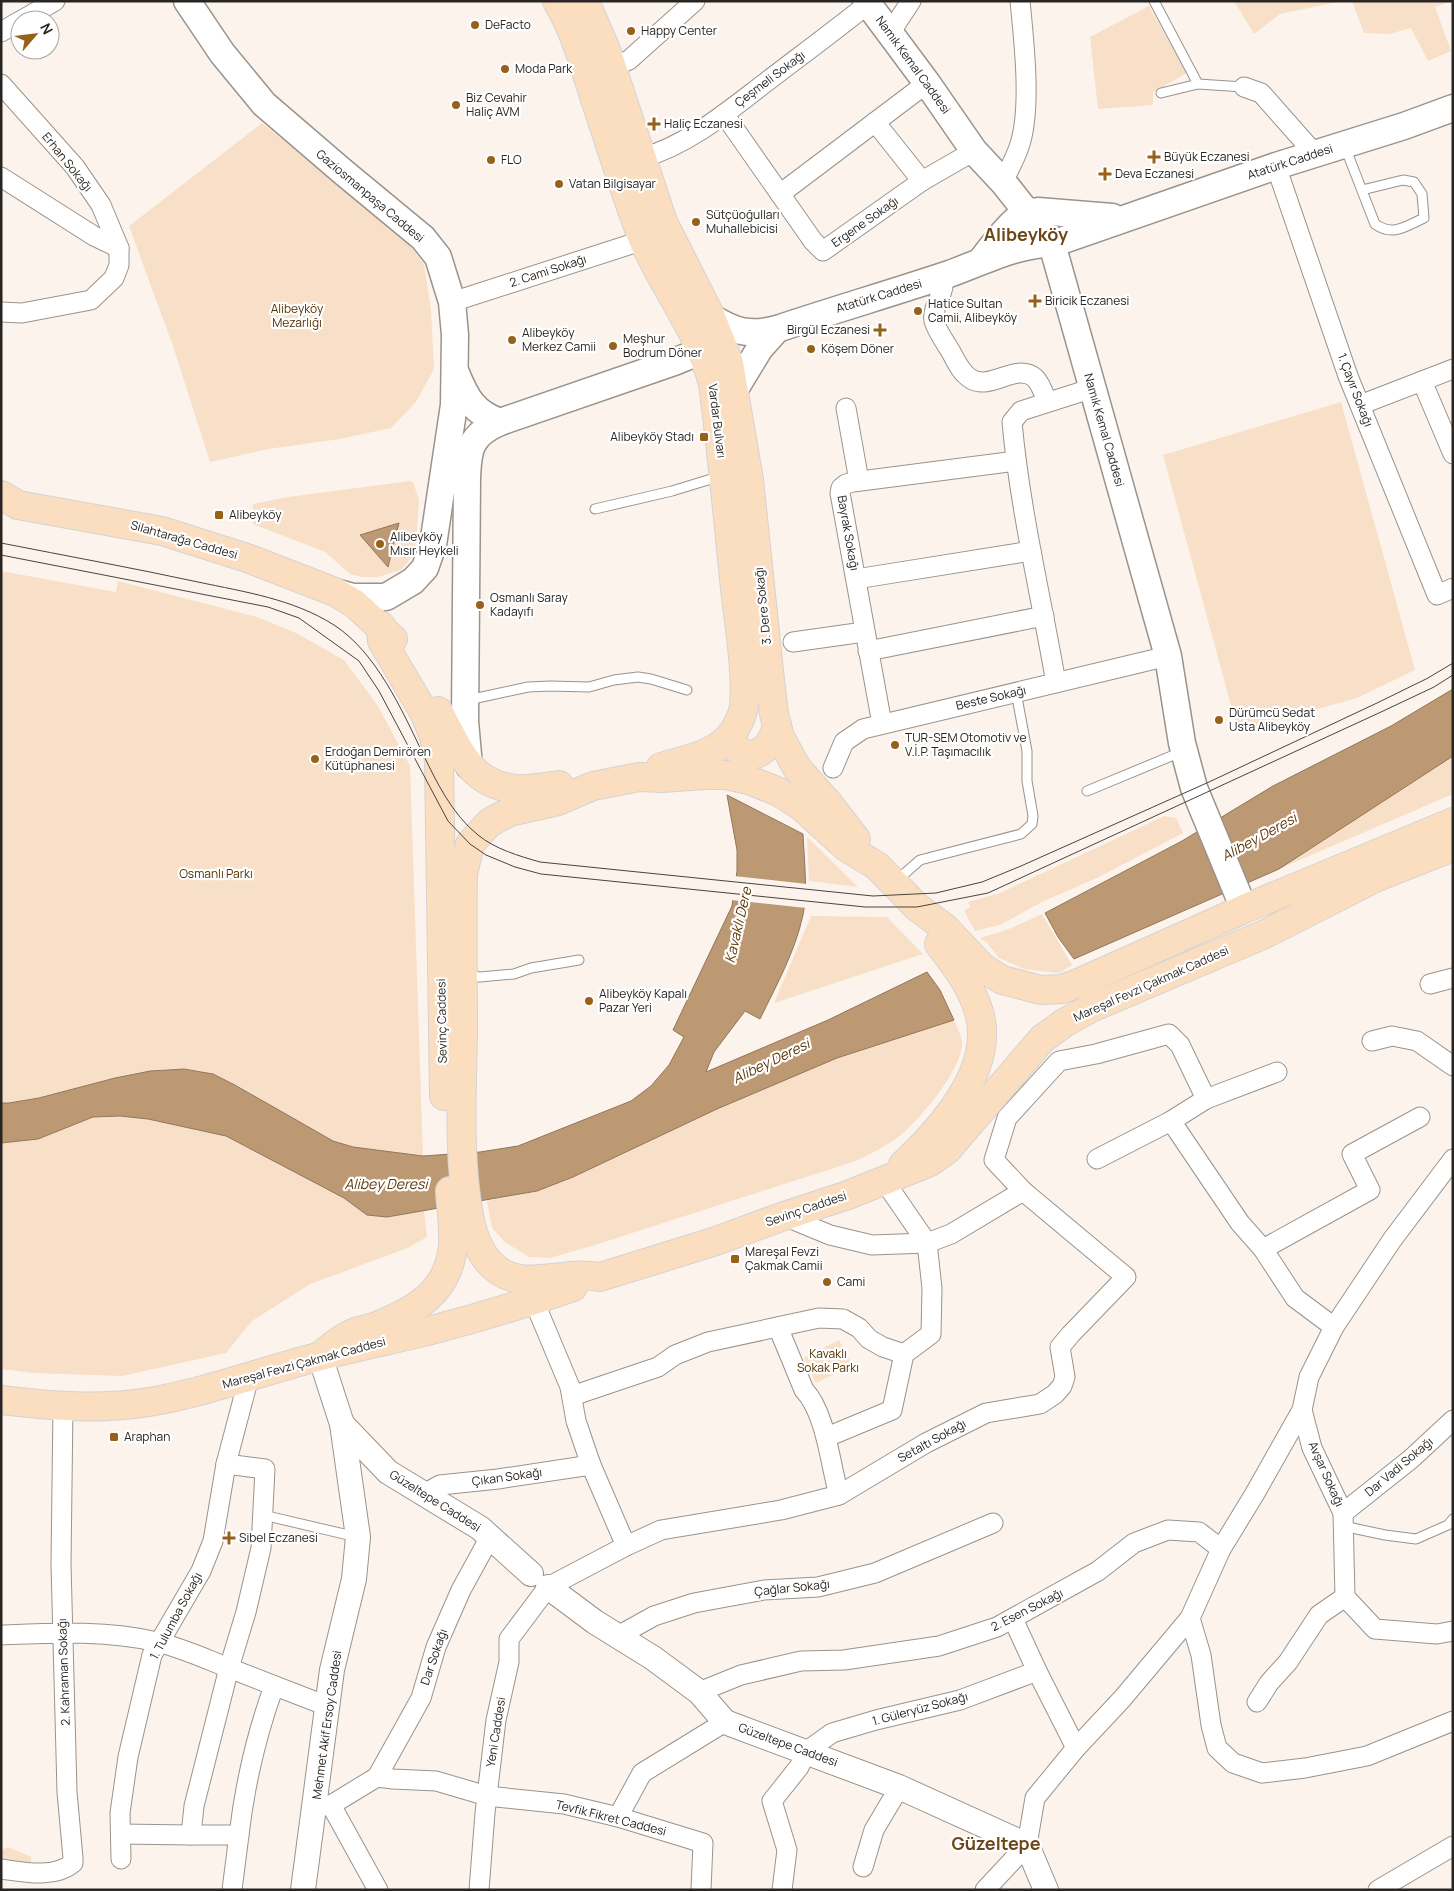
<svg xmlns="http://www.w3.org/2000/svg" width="1454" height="1891" viewBox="0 0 1454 1891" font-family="Manrope,sans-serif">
<rect width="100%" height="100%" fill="#fcf4ec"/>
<g fill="#f8dfc7">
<polygon points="1234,1 1342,1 1280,14 1254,34"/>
<polygon points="1352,1 1451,1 1435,7 1451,51 1428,61 1411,28 1389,34 1364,33"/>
<polygon points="1149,6 1187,73 1153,92 1153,105 1098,109 1090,37"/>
<polygon points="262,123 405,239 424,264 431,310 434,369 416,402 391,428 340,439 268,449 210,462 173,346 129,226"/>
<polygon points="1341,402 1415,670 1357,698 1238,731 1163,455"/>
<polygon points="410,481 413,482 419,500 416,543 411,558 401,570 378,577 362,577 350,574 325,552 253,524 253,504 288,497"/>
<path d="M1,571L116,592L118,581L257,617L296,633L344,660L378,706L410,766L423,1156C393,1153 361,1152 333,1141C284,1121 239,1072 184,1069C138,1067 93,1085 50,1095C34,1099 17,1104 1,1103Z"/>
<polygon points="1453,756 1453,794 1279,869 1450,757"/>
<polygon points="1164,816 1176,818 1183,833 1097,878 1044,901 1000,925 975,931 964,911 970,907 968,902 1000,893"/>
<polygon points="807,837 858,887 809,881"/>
<polygon points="1042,914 1072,965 1059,973 1024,969 999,958 988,944 980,938 1009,929"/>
<polygon points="811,916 887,917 923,954 774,1003"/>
<path d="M954,1020C957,1026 961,1035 962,1042C964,1069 915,1126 893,1141C881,1148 869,1155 856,1161L592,1246L550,1258L529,1257L505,1242L492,1228L487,1201L537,1191L717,1109L837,1058Z"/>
<polygon points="120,1116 148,1119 226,1136 344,1198 367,1215 387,1217 424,1211 427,1237 408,1248 310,1284 252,1321 226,1353 122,1376 33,1373 1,1369 1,1143 38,1139 93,1117"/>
<polygon points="839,1340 852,1365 816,1383 804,1358"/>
<polygon points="8,1847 31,1857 31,1869 1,1867 1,1850"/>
</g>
<g fill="#bc9973" stroke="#90765b">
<polygon points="399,523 388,567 360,535"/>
<polygon points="1453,689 1453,756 1279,869 1074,959 1058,937 1045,913 1182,841 1273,786 1391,726"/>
<path d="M727,795L803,834C804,858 808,892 803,915C795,952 776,986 760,1019L745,1011L714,1052L706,1072L828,1020L927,972L940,990L954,1020L837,1058L717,1109L573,1177L537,1191L387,1217L367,1215L344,1198L226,1136L148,1119L120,1116L93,1117L38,1139L1,1143V1103H9L39,1098L115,1078L150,1071L184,1069L213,1074L235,1085L333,1141L353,1147L423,1156L480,1152L518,1146L631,1101L651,1086L669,1065L684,1037L673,1030L732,906L737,871V850Z"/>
</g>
<polygon fill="#fcf4ec" points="734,876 807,884 806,908 731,900"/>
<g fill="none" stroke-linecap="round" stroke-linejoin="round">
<defs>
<g id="service">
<polyline points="1154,1 1198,84 1244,87"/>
<polyline points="1161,93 1198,84"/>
<path d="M1345,147L1375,224C1393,237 1406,226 1424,218L1422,194L1414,182L1403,180L1362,190"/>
<polyline points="595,509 672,491 721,476"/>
<polyline points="468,700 528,687 550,686 589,687 614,680 638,677 651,679 687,690"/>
<polyline points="1087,791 1181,752"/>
<polyline points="896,881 920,860 1021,834 1032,824 1033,816 1027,781 1027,751 1016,692"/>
<polyline points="466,975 480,977 514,974 531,968 579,960"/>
<polyline points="263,1515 357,1537"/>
<polyline points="1343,1526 1385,1535 1416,1539 1448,1525 1453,1519"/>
</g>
<g id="minor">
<polyline points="22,20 55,1"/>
<polyline points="1,32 20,21"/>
<polyline points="890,33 911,1"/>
<polyline points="612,67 629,60 695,1"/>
<polyline points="1,84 75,167 101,205 119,248 119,265 114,278 91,300 22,313 1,312"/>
<polyline points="1244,87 1261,93 1315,154"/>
<polyline points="724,114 813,241 823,251 922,181 974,151"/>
<polyline points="875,122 922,181"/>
<path d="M642,158C688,145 727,112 765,83C799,57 834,31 868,4"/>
<polyline points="1276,166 1348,376 1437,595 1453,588"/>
<polyline points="1,177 94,236 119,248"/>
<path d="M1003,182C1008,171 1015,159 1019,147C1032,111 1024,41 1020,1"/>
<polyline points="780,194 927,83"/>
<path d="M943,276C943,281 944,286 942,291C939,300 932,311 934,321C937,331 945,342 951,352C956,361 961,373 971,379C991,391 1016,362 1035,378C1041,384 1044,394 1047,402"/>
<polyline points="452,302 644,240"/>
<polyline points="1422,381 1453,454"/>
<polyline points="1360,405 1453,369"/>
<polyline points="846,408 859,481"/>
<polyline points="856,579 1031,551"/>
<polyline points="793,642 864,632"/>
<polyline points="868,651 1044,616"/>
<path d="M1056,683C1041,596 1020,510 1012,422L1021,411L1093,388"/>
<polyline points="882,724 840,493 841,488 846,484 853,482 1016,461"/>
<polyline points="833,768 844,742 863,729 1168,656"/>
<polyline points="1430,984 1453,978"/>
<polyline points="1372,1041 1392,1036 1417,1041 1453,1066"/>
<polyline points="1206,1099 1277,1072"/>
<polyline points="1171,1121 1240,1223 1263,1249 1295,1298 1334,1327"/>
<polyline points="784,1216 830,1235 872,1245 927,1243 951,1234 1023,1191 994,1160 1007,1118 1059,1061 1096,1054 1169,1034 1180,1045 1206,1099 1171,1121 1097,1159"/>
<polyline points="1263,1249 1370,1190 1352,1154 1420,1117"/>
<polyline points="534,1301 570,1387 576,1421 591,1465 626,1546"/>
<path d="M778,1327L804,1390C826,1413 830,1464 839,1495"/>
<polyline points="572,1396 658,1367 675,1355 708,1342 819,1318 843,1319 859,1328 869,1339 883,1347 904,1354"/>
<polyline points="1302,1410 1312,1448 1343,1513 1345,1597 1375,1629 1437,1634 1453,1631"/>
<polyline points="827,1437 892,1410 904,1354 931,1334 932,1288 927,1243 885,1182"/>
<polyline points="424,1494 440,1485 498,1479 591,1465"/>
<polyline points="1343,1513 1411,1459 1453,1420"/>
<polyline points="1190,1618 1201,1655 1211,1725 1217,1748 1233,1763 1262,1773 1305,1768 1367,1756 1453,1721"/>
<polyline points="1013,1619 1037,1671 1076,1748"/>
<path d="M1,1635C53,1633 106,1630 157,1642C182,1648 206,1659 229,1668L246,1612L261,1548L265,1469L226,1464"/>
<polyline points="618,1636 654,1616 694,1603 764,1590 818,1587 875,1573 993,1523"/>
<polyline points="699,1692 741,1675 801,1661 844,1660 939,1646 997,1627 1098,1571 1134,1543 1168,1530 1199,1532 1221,1549"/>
<polyline points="1257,1702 1269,1683 1288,1662 1319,1615 1345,1597"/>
<polyline points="377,1777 421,1698 436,1647 461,1590 490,1537"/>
<polyline points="331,1805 377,1777 393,1779 436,1781 487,1796 564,1804 618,1817 703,1843 701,1890"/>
<polyline points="319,1806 331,1805 378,1890"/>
<polyline points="618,1817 642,1773 725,1722"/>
<polyline points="121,1834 191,1835 194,1806 229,1668 327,1706"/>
<path d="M191,1835H239C245,1783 256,1736 274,1686"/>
<polyline points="121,1859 120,1813 128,1757 152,1655 201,1571 213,1541 226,1464 249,1377"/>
<polyline points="863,1867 874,1830 899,1788"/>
<path d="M1,1869C23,1872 54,1879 73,1863V1858L67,1792L61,1564L63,1406"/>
<polyline points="232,1890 239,1835"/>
<polyline points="479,1890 485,1813 496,1720 509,1662 509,1639 548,1587 626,1546 661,1530 781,1510 839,1495 926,1443 986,1413 1040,1404 1055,1394 1062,1386 1065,1377 1060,1347 1071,1334 1126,1277 1023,1191"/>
<polyline points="782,1890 787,1850 772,1801 799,1767 807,1751 832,1733 876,1720 960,1700 1037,1671"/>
<polyline points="985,1890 1027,1845 1035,1798 1076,1748 1122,1699 1190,1618 1221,1549 1254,1495 1302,1410 1309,1377 1334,1327 1392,1240 1453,1159"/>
<polyline points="1378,1890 1453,1846"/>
</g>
<g id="tertiary">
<polyline points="342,1424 388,1472 480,1528 531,1574"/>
<polyline points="548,1587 595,1622 653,1658 699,1692 725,1722 899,1787 1027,1845 1046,1890"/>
<polyline points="303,1890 332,1670 354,1579 358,1537 342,1424 320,1356"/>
</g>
<g id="secondary">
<polyline points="187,1 222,53 264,104 342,171 423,238 438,257 452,302 455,335 454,405 433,545 425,568 413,581 386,597 353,597 335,592"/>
<polyline points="866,1 927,83 974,151 1003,182 1052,244 1168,656 1182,743 1194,788 1244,909"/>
<path d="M981,261C990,249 1013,218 1027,212C1030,211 1035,212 1038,211L1112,217"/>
<path d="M711,317C735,332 749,336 777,329C834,310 892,293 949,274C980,263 1019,243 1052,244L1276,166L1404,126L1453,108"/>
<path d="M456,373C466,398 474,413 500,422"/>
<polyline points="735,389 760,348 777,329"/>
<path d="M469,766L465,721L467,479C468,449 470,435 500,422L674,362L701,351"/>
</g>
<g id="primary">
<path d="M557,1C574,30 583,61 593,93C609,141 624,190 642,237C663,287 699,331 713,384C722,452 728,520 735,588C739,624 747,671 744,706C743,714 738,724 734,731C718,755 687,759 661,767"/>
<polyline points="585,1 606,50 663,222 711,317 729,363 749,480 770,680 774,714 780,737 797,768 828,803 856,839"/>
<polyline points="1,495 18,505 162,531 247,558 335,592 355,604 393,639"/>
<polyline points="381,626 382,641 425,714 434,737 439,760 444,1096"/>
<path d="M438,711C459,748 468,784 516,789C530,790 545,787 559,785"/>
<path d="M730,736C742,769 772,754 777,725"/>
<path d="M1453,822L1244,909L1076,984L1062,989L1041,990L1002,980L982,967L945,928L917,907L877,866L846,847L802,807L779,792L749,780L726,775H705L662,778L639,777L593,786L558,801L509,812L489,823L470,844L463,874C462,927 463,980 463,1033C462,1093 458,1157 469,1216C473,1236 481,1259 499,1271C519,1284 540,1279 562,1277C575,1275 587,1275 600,1277L716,1241L784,1216L848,1195L930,1162L947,1150L1042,1039L1064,1023L1091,1008L1265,934L1377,877L1453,847"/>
<path d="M903,1165C940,1130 996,1069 979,1012C971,985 955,965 939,944"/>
<path d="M320,1356C330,1348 339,1339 351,1334C359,1330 369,1329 377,1326C416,1310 449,1292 453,1245C454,1227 451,1208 450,1191"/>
<path d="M1,1400C50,1406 100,1410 149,1402C207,1392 263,1371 321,1356C355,1347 390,1340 424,1332C474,1319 524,1304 573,1287"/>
</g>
</defs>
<use href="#service" stroke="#9a938c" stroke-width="11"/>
<use href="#minor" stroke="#9a938c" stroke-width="21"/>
<use href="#tertiary" stroke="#9a938c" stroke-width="26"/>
<use href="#secondary" stroke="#9a938c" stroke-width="29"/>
<use href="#primary" stroke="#d4d3d3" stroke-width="30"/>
<use href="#service" stroke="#fff" stroke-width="9"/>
<use href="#minor" stroke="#fff" stroke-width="19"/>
<use href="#tertiary" stroke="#fff" stroke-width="24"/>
<use href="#secondary" stroke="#fff" stroke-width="26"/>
<use href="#primary" stroke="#fbdec0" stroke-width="28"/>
<g stroke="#484440" stroke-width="1">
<path d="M1,543C67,556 133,568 198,582C245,592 293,599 334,625C376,652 402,710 423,754C437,783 452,814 478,835C495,849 519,856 540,862L873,896L936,893L982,882L1021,866L1209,782L1377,703L1428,678L1453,663"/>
<polyline points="1,555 268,607 299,618 359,661 379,691 448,821 470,844 486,855 515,867 541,874 865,907 917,907 988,893 1381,712 1434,687 1453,675"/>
</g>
</g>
<g fill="#97611a" stroke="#fff" stroke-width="2">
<circle cx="475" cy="25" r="5"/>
<circle cx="631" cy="31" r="5"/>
<circle cx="505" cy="69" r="5"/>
<circle cx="456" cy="105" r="5"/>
<path d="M651.5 116.5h5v5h5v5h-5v5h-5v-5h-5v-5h5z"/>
<path d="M1151.5 149.5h5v5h5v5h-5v5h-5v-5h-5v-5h5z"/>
<circle cx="491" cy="160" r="5"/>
<path d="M1102.5 166.5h5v5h5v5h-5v5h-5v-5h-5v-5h5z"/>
<circle cx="559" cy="184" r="5"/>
<circle cx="696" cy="222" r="5"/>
<path d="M1032.5 293.5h5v5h5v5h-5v5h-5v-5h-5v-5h5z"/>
<circle cx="918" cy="311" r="5"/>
<path d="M877.5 322.5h5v5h5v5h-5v5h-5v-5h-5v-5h5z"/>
<circle cx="512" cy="340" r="5"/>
<circle cx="613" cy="346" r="5"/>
<circle cx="811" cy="349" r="5"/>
<rect x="699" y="432" width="10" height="10" rx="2.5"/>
<rect x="214" y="510" width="10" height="10" rx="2.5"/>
<circle cx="380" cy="544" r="5"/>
<circle cx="480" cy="605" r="5"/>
<circle cx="1219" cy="720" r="5"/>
<circle cx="895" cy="745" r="5"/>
<circle cx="315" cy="759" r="5"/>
<circle cx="589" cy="1001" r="5"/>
<rect x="730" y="1254" width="10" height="10" rx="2.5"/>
<circle cx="827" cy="1282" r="5"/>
<rect x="109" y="1432" width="10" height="10" rx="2.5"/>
<path d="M226.5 1530.5h5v5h5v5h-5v5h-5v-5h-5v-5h5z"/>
</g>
<g text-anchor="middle" stroke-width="4.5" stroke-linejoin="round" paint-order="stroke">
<g font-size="12" fill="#282522" stroke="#fff" text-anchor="start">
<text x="485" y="29">DeFacto</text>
<text x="641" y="35">Happy Center</text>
<text x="515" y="73">Moda Park</text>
<text x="466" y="102">Biz Cevahir<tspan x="466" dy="14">Haliç AVM</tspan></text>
<text x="664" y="128">Haliç Eczanesi</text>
<text x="1164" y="161">Büyük Eczanesi</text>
<text x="501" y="164">FLO</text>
<text x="1115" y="178">Deva Eczanesi</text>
<text x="569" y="188">Vatan Bilgisayar</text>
<text x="706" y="219">Sütçüoğulları<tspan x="706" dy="14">Muhallebicisi</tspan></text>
<text x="1045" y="305">Biricik Eczanesi</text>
<text x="928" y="308">Hatice Sultan<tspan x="928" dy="14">Camii, Alibeyköy</tspan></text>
<text x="870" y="334" text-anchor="end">Birgül Eczanesi</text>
<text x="522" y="337">Alibeyköy<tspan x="522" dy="14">Merkez Camii</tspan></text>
<text x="623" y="343">Meşhur<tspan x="623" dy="14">Bodrum Döner</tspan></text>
<text x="821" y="353">Köşem Döner</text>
<text x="694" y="441" text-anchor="end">Alibeyköy Stadı</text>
<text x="229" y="519">Alibeyköy</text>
<text x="390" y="541">Alibeyköy<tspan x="390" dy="14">Mısır Heykeli</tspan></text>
<text x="490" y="602">Osmanlı Saray<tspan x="490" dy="14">Kadayıfı</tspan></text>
<text x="1229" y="717">Dürümcü Sedat<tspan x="1229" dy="14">Usta Alibeyköy</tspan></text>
<text x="905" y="742">TUR-SEM Otomotiv ve<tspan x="905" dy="14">V.İ.P. Taşımacılık</tspan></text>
<text x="325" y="756">Erdoğan Demirören<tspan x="325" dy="14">Kütüphanesi</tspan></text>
<text x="599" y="998">Alibeyköy Kapalı<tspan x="599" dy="14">Pazar Yeri</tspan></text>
<text x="745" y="1256">Mareşal Fevzi<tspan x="745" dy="14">Çakmak Camii</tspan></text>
<text x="837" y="1286">Cami</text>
<text x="124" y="1441">Araphan</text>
<text x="239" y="1542">Sibel Eczanesi</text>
</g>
<g font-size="12" fill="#282522" stroke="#fff">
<text transform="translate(913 65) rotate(54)" y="4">Namık Kemal Caddesi</text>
<text transform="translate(770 79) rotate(-37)" y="4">Çeşmeli Sokağı</text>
<text transform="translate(67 162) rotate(51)" y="4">Erhan Sokağı</text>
<text transform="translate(1290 162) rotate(-18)" y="4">Atatürk Caddesi</text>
<text transform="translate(370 196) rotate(40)" y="4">Gaziosmanpaşa Caddesi</text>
<text transform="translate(865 222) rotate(-35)" y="4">Ergene Sokağı</text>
<text transform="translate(548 271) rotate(-18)" y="4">2. Cami Sokağı</text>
<text transform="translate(879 296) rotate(-17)" y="4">Atatürk Caddesi</text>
<text transform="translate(1355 390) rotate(69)" y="4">1. Çayır Sokağı</text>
<text transform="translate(717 421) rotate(83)" y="4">Vardar Bulvarı</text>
<text transform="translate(1104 430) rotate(74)" y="4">Namık Kemal Caddesi</text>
<text transform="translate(848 533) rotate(80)" y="4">Bayrak Sokağı</text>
<text transform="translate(184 540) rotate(16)" y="4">Silahtarağa Caddesi</text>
<text transform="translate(763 606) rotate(-96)" y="4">3. Dere Sokağı</text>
<text transform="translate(991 698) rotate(-13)" y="4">Beste Sokağı</text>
<text transform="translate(1151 984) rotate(-24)" y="4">Mareşal Fevzi Çakmak Caddesi</text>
<text transform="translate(442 1021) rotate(-91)" y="4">Sevinç Caddesi</text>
<text transform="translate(806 1209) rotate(-19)" y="4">Sevinç Caddesi</text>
<text transform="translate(304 1363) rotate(-15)" y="4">Mareşal Fevzi Çakmak Caddesi</text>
<text transform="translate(932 1441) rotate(-29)" y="4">Setaltı Sokağı</text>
<text transform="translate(1399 1467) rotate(-40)" y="4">Dar Vadi Sokağı</text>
<text transform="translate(1326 1474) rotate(66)" y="4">Avşar Sokağı</text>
<text transform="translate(507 1477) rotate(-8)" y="4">Çıkan Sokağı</text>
<text transform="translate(435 1501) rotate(32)" y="4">Güzeltepe Caddesi</text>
<text transform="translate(792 1588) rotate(-6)" y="4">Çağlar Sokağı</text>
<text transform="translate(1027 1610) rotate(-27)" y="4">2. Esen Sokağı</text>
<text transform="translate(176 1616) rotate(-62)" y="4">1. Tulumba Sokağı</text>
<text transform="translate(434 1657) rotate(-71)" y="4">Dar Sokağı</text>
<text transform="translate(64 1672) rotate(-92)" y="4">2. Kahraman Sokağı</text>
<text transform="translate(920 1709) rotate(-15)" y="4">1. Güleryüz Sokağı</text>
<text transform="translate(327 1725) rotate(-82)" y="4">Mehmet Akif Ersoy Caddesi</text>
<text transform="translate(496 1732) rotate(-81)" y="4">Yeni Caddesi</text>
<text transform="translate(788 1745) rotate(20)" y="4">Güzeltepe Caddesi</text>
<text transform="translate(611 1818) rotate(14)" y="4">Tevfik Fikret Caddesi</text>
</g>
<g font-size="12" fill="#563201" stroke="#fff">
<text x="297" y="313">Alibeyköy<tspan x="297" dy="14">Mezarlığı</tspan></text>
<text x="216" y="878">Osmanlı Parkı</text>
<text x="828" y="1358">Kavaklı<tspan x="828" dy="14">Sokak Parkı</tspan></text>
</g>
<g font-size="14" font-style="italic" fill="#5c3808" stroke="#fff">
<text transform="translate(1259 837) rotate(-29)" y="5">Alibey Deresi</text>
<text transform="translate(738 925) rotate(-77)" y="5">Kavaklı Dere</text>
<text transform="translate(771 1061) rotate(-26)" y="5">Alibey Deresi</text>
<text x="386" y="1189">Alibey Deresi</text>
</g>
<g font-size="18" font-weight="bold" fill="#6c4618" stroke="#fff">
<text x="1026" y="241">Alibeyköy</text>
<text x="996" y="1850">Güzeltepe</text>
</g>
</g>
<rect width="1454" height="1891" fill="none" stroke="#282522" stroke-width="5"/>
<g transform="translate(35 35) rotate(62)"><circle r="24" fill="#ffffff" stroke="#a9a8a7"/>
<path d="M0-4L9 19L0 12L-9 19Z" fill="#97611a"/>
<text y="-8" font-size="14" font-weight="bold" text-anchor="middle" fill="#282522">N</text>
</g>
</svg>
